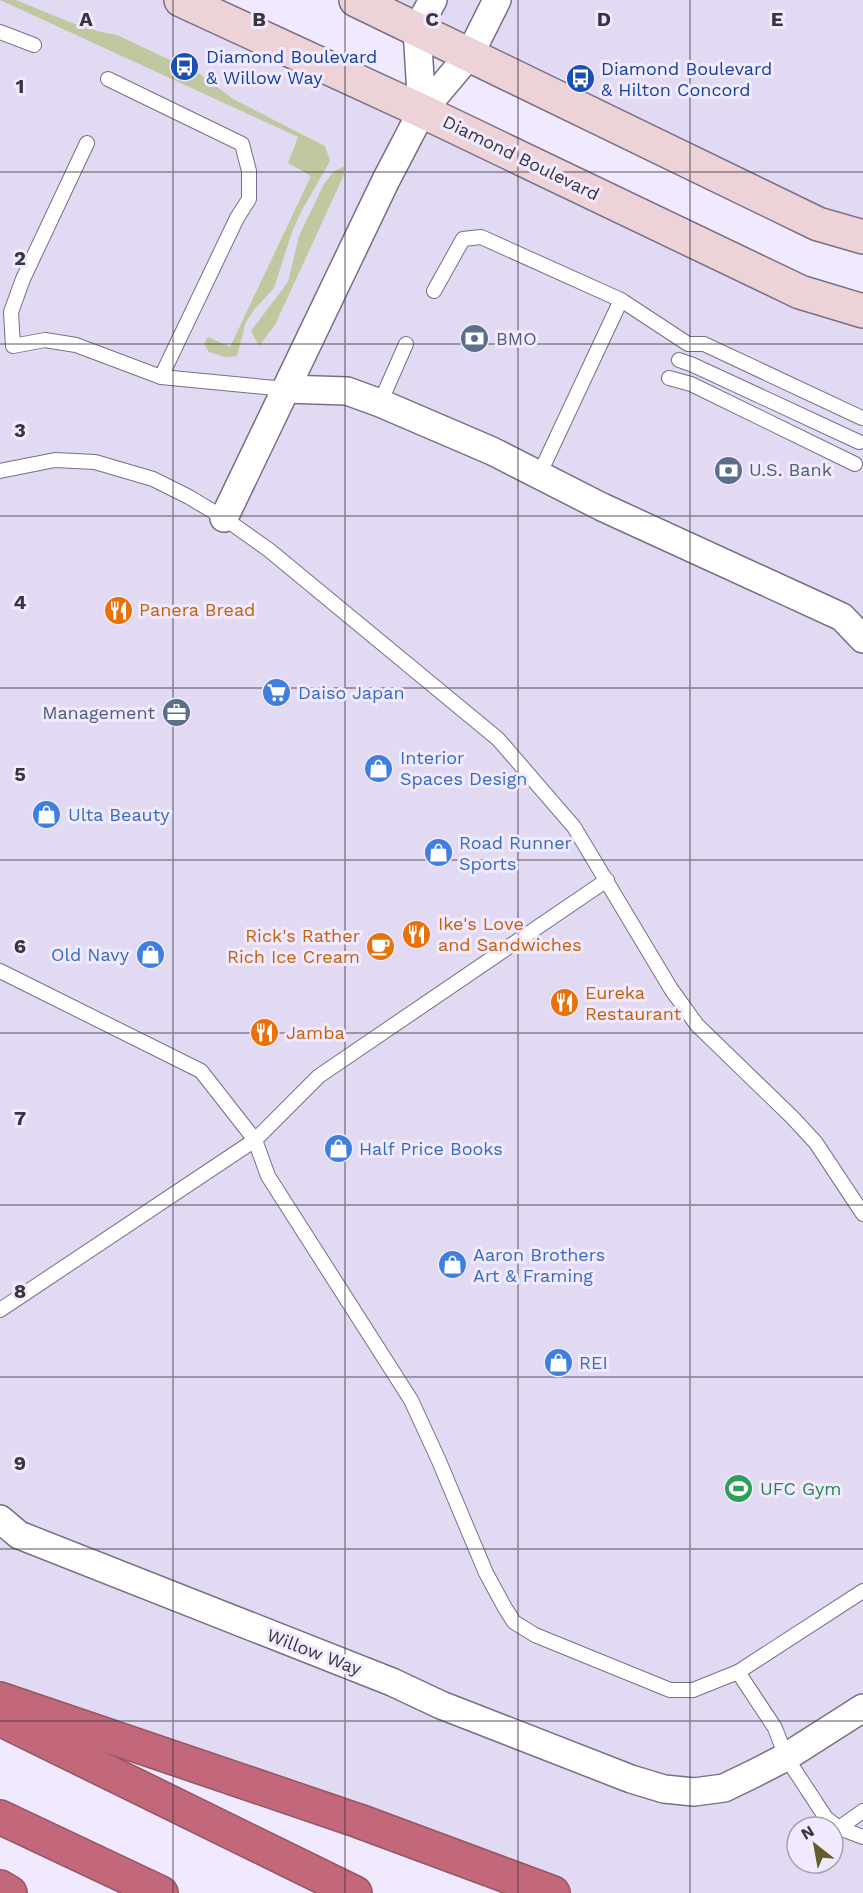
<svg xmlns="http://www.w3.org/2000/svg" width="863" height="1893" viewBox="0 0 863 1893" font-family="'Work Sans',sans-serif">
<rect width="100%" height="100%" fill="#f1eaff"/>
<g fill="#e2daf3" fill-rule="evenodd">
<path d="M0,0H180L863,311V1893H553L0,1699ZM797,1827H833V1863H797Z"/>
<polygon points="356,0 863,0 863,237"/>
</g>
<g fill="#c0c89f">
<polygon points="0,0 16,0 72,23 101,32 117,35 200,74 233,99 325,146 330,161 301,212 292,232 274,288 254,310 246,322 237,356 225,357 209,352 204,344 208,337 230,347 311,176 288,163 298,137"/>
<polygon points="345,166 343,177 275,325 259,346 251,331 288,282 299,236 323,186 333,172"/>
</g>
<g fill="none" stroke-linecap="round" stroke-linejoin="round">
<defs>
<g id="lane">
<polyline points="0,32 34,45"/>
<polyline points="108,79 242,144 249,171 249,199 237,218 161,377"/>
<polyline points="87,143 23,279 11,312 13,346 45,340 76,345 161,377 286,389"/>
<polyline points="434,291 463,239 481,237 621,300"/>
<polyline points="679,360 693,365 859,442"/>
<polyline points="669,378 691,384 855,464"/>
<polyline points="380,403 406,344"/>
<polyline points="0,471 55,460 95,462 153,479 189,497 224,518 269,550 498,739 574,827 671,989 697,1025 793,1118 816,1143 863,1214"/>
<polyline points="539,475 621,300 688,344 704,344 862,418"/>
<polyline points="0,971 201,1071 255,1140 268,1176 411,1400 439,1461 486,1573 505,1608 514,1622 535,1635 670,1690 693,1690 738,1672 863,1591"/>
<polyline points="0,1310 255,1140 319,1076 607,880"/>
<polyline points="738,1672 775,1728 786,1757 826,1818 839,1828"/>
<polyline points="863,1811 839,1828 863,1837"/>
</g>
<g id="street">
<polyline points="433,0 417,29 422,111 470,54 497,0"/>
<polyline points="286,389 347,391 380,403 492,451 602,507 842,617 863,639"/>
<polyline points="224,518 386,180 422,111"/>
<polyline points="0,1519 19,1535 392,1682 441,1705 631,1779 664,1789 694,1792 724,1788 755,1773 786,1757 863,1708"/>
</g>
<g id="secondary">
<polyline points="181,0 422,111 800,292 863,311"/>
<polyline points="356,0 818,224 863,237"/>
</g>
<g id="highway">
<polyline points="0,1699 359,1821 553,1893"/>
<polyline points="0,1719 355,1893"/>
<polyline points="0,1817 161,1893"/>
<polyline points="0,1887 10,1893"/>
</g>
</defs>
<use href="#lane" stroke="#776f86" stroke-width="16"/>
<use href="#street" stroke="#776f86" stroke-width="30"/>
<use href="#secondary" stroke="#776f86" stroke-width="36"/>
<use href="#highway" stroke="#925665" stroke-width="36"/>
<use href="#lane" stroke="#fff" stroke-width="14"/>
<use href="#street" stroke="#fff" stroke-width="27"/>
<use href="#secondary" stroke="#edd2d7" stroke-width="33"/>
<use href="#highway" stroke="#c3687a" stroke-width="33"/>
</g>
<path fill="none" stroke="#38353f" stroke-width="1.5" stroke-opacity="0.55" d="M173,0V1893M345,0V1893M518,0V1893M690,0V1893M0,172H863M0,344H863M0,516H863M0,688H863M0,860H863M0,1033H863M0,1205H863M0,1377H863M0,1549H863M0,1721H863"/>
<defs>
<symbol id="bus-disc" viewBox="-11 -11 22 22"><circle r="9.5" fill="#1a4fb4" stroke="#f1eaff"/><path d="M-5-6H5V4H4V6H2V4H-2V6H-4V4H-5ZM-3.5-4V0h7V-4ZM-3.5 1.2v1.5H-2V1.2ZM2 1.2v1.5H3.5V1.2Z" fill="#fff"/></symbol>
<symbol id="bank-disc" viewBox="-11 -11 22 22"><circle r="9.5" fill="#5c6f8a" stroke="#f1eaff"/><path d="M-6-4H6V4H-6ZM0-2.3a2.3 2.3 0 1 0 0 4.6a2.3 2.3 0 1 0 0-4.6Z" fill="#fff"/></symbol>
<symbol id="restaurant-disc" viewBox="-11 -11 22 22"><circle r="9.5" fill="#e8710a" stroke="#f1eaff"/><path d="M-5-6h1v4h1v-4h1v4h1v-4h1v5L-1.5 .5V6h-2V.5L-5-1ZM5-6V6H3V1.5H1.5Q1.5-4 5-6Z" fill="#fff"/></symbol>
<symbol id="supermarket-disc" viewBox="-11 -11 22 22"><circle r="9.5" fill="#3f7fe0" stroke="#f1eaff"/><path d="M-6-5.5h2.5l.6 2H6L4.5 2H-2.5L-4.4-4H-6ZM-1.5 3.2a1.3 1.3 0 1 0 .1 0ZM3 3.2a1.3 1.3 0 1 0 .1 0Z" fill="#fff"/></symbol>
<symbol id="office-disc" viewBox="-11 -11 22 22"><circle r="9.5" fill="#5c6f8a" stroke="#f1eaff"/><path d="M-6-3h4V-5.5h4V-3h4V5H-6ZM-1-4.5V-3h2v-1.5ZM-6 0V1H6V0Z" fill="#fff"/></symbol>
<symbol id="shop-disc" viewBox="-11 -11 22 22"><circle r="9.5" fill="#3f7fe0" stroke="#f1eaff"/><path d="M-5-2.5h2.3a2.7 3.5 0 0 1 5.4 0H5L5.5 6h-11ZM-1.5-2.5h3a1.5 2.3 0 0 0-3 0Z" fill="#fff"/></symbol>
<symbol id="cafe-disc" viewBox="-11 -11 22 22"><circle r="9.5" fill="#e8710a" stroke="#f1eaff"/><path d="M-5.5-4.5H6V0H3Q3 3.5 0 3.5H-2.5Q-5.5 3.5-5.5 0ZM3-3.2v2h1.7v-2ZM-6 4.5H4V6H-6Z" fill="#fff"/></symbol>
<symbol id="stadium-disc" viewBox="-11 -11 22 22"><circle r="9.5" fill="#2e9e5b" stroke="#f1eaff"/><path d="M0-5a6.5 5 0 1 0 0 10a6.5 5 0 1 0 0-10ZM-3.5-1.8h7v3.6h-7Z" fill="#fff"/></symbol>
</defs>
<g fill-rule="evenodd">
<use href="#bus-disc" x="168" y="50" width="33" height="33"/>
<use href="#bus-disc" x="564" y="62" width="33" height="33"/>
<use href="#bank-disc" x="458" y="322" width="33" height="33"/>
<use href="#bank-disc" x="712" y="454" width="33" height="33"/>
<use href="#restaurant-disc" x="102" y="594" width="33" height="33"/>
<use href="#supermarket-disc" x="260" y="676" width="33" height="33"/>
<use href="#office-disc" x="160" y="696" width="33" height="33"/>
<use href="#shop-disc" x="362" y="752" width="33" height="33"/>
<use href="#shop-disc" x="30" y="798" width="33" height="33"/>
<use href="#shop-disc" x="422" y="836" width="33" height="33"/>
<use href="#restaurant-disc" x="400" y="918" width="33" height="33"/>
<use href="#cafe-disc" x="364" y="930" width="33" height="33"/>
<use href="#shop-disc" x="134" y="938" width="33" height="33"/>
<use href="#restaurant-disc" x="548" y="986" width="33" height="33"/>
<use href="#restaurant-disc" x="248" y="1016" width="33" height="33"/>
<use href="#shop-disc" x="322" y="1132" width="33" height="33"/>
<use href="#shop-disc" x="436" y="1248" width="33" height="33"/>
<use href="#shop-disc" x="542" y="1346" width="33" height="33"/>
<use href="#stadium-disc" x="722" y="1472" width="33" height="33"/>
</g>
<g text-anchor="middle" stroke-width="6" stroke-linejoin="round" paint-order="stroke">
<g font-size="18" fill="#164399" stroke="#f1eaff" text-anchor="start">
<text x="206" y="63">Diamond Boulevard<tspan x="206" dy="21">&amp; Willow Way</tspan></text>
<text x="601" y="75">Diamond Boulevard<tspan x="601" dy="21">&amp; Hilton Concord</tspan></text>
</g>
<g font-size="18" fill="#38353f" stroke="#f1eaff">
<text transform="translate(521 158) rotate(26)" y="6">Diamond Boulevard</text>
<text transform="translate(314 1652) rotate(21)" y="6">Willow Way</text>
</g>
<g font-size="18" fill="#4e5e75" stroke="#f1eaff" text-anchor="start">
<text x="496" y="345">BMO</text>
<text x="749" y="476">U.S. Bank</text>
<text x="155" y="719" text-anchor="end">Management</text>
</g>
<g font-size="18" fill="#c56008" stroke="#f1eaff" text-anchor="start">
<text x="139" y="616">Panera Bread</text>
<text x="438" y="930">Ike's Love<tspan x="438" dy="21">and Sandwiches</tspan></text>
<text x="360" y="942" text-anchor="end">Rick's Rather<tspan x="360" dy="21">Rich Ice Cream</tspan></text>
<text x="585" y="999">Eureka<tspan x="585" dy="21">Restaurant</tspan></text>
<text x="286" y="1039">Jamba</text>
</g>
<g font-size="18" fill="#366cbe" stroke="#f1eaff" text-anchor="start">
<text x="298" y="699">Daiso Japan</text>
<text x="400" y="764">Interior<tspan x="400" dy="21">Spaces Design</tspan></text>
<text x="68" y="821">Ulta Beauty</text>
<text x="459" y="849">Road Runner<tspan x="459" dy="21">Sports</tspan></text>
<text x="129" y="961" text-anchor="end">Old Navy</text>
<text x="359" y="1155">Half Price Books</text>
<text x="473" y="1261">Aaron Brothers<tspan x="473" dy="21">Art &amp; Framing</tspan></text>
<text x="579" y="1369">REI</text>
</g>
<g font-size="18" fill="#27864d" stroke="#f1eaff" text-anchor="start">
<text x="760" y="1495">UFC Gym</text>
</g>
</g>
<g font-size="20" text-anchor="middle" font-weight="bold" fill="#38353f" stroke="#f1eaff" stroke-width="6" stroke-linejoin="round" paint-order="stroke">
<text x="86" y="26">A</text>
<text x="259" y="26">B</text>
<text x="432" y="26">C</text>
<text x="604" y="26">D</text>
<text x="777" y="26">E</text>
<text x="20" y="93">1</text>
<text x="20" y="265">2</text>
<text x="20" y="437">3</text>
<text x="20" y="609">4</text>
<text x="20" y="781">5</text>
<text x="20" y="953">6</text>
<text x="20" y="1125">7</text>
<text x="20" y="1298">8</text>
<text x="20" y="1470">9</text>
</g>
<g transform="translate(815 1845) rotate(329)"><circle r="28" fill="#f1eaff" stroke="#a7a2b2" stroke-width="1.5"/>
<path d="M0-4.5L10 22L0 15L-10 22Z" fill="#645e2b"/>
<text y="-9" font-size="16" font-weight="bold" text-anchor="middle" fill="#38353f">N</text>
</g>
</svg>
